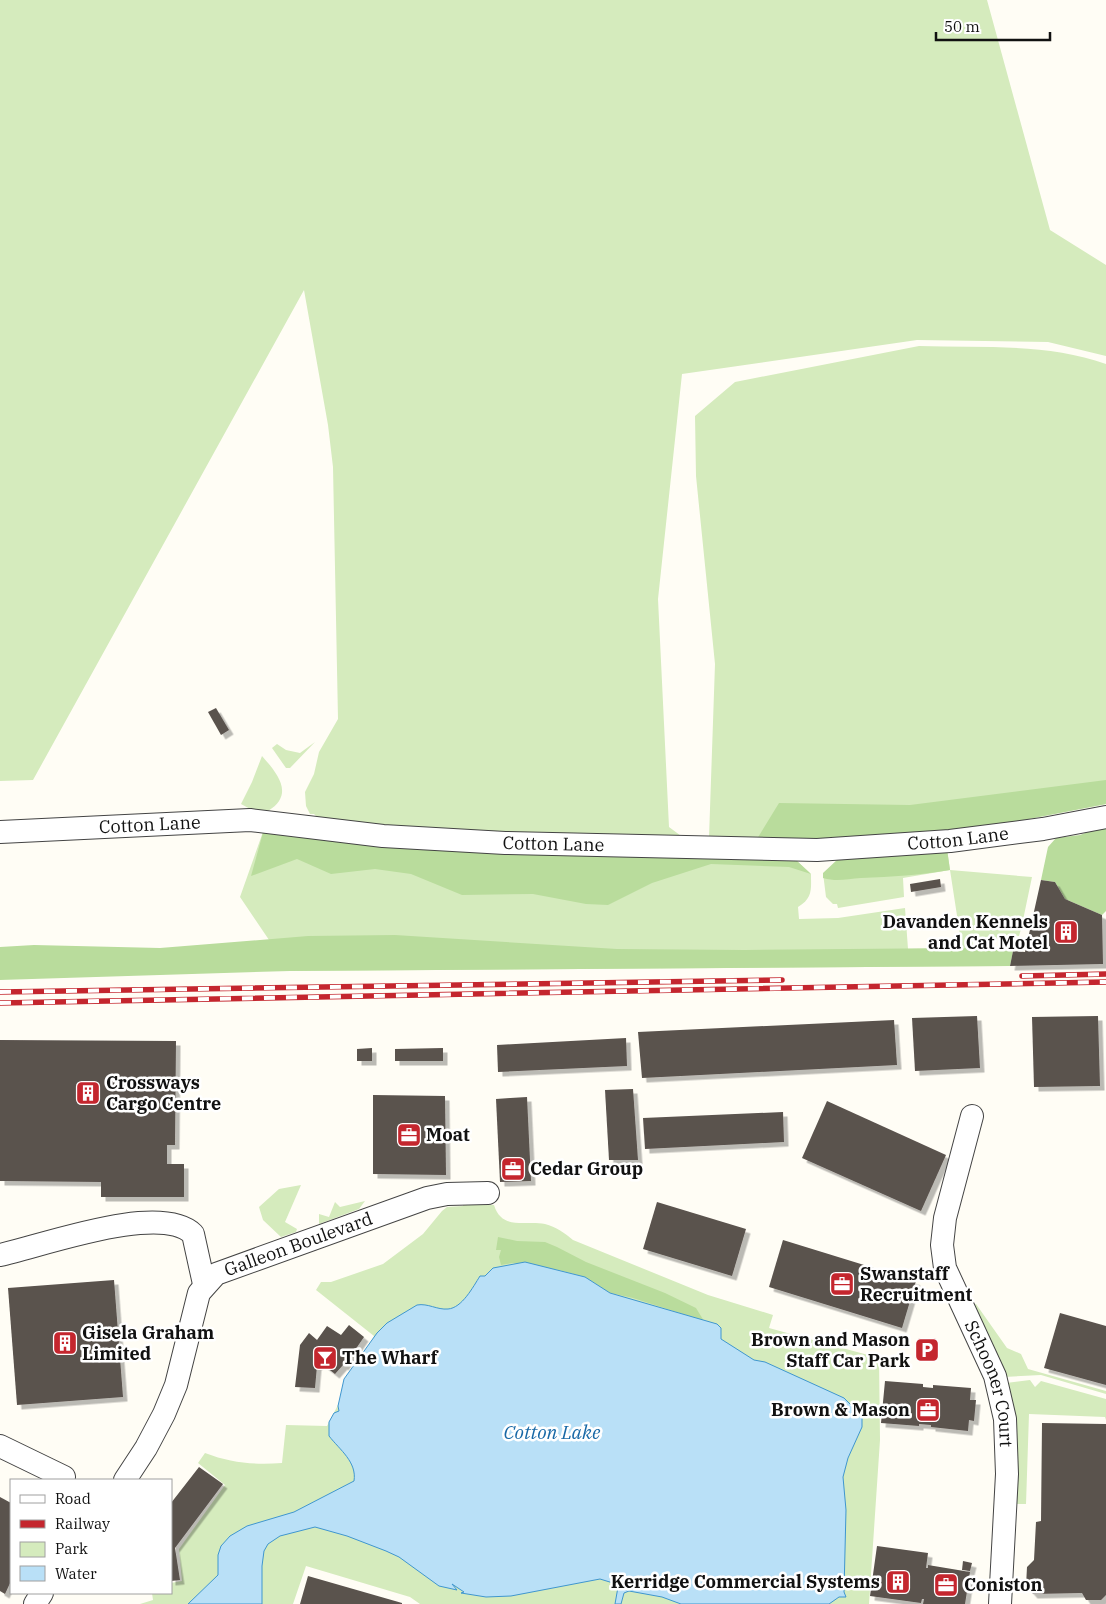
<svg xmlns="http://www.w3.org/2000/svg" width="1106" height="1604" viewBox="0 0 1106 1604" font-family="'IBM Plex Serif',serif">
<defs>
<filter id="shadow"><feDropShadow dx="4.5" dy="4.5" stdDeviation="0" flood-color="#0004"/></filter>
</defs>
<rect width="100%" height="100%" fill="#fffdf5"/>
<g fill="#d5ebbd">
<polygon points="0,0 987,0 1050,230 1106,265 1106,356 1048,342 917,340 682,374 658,599 669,827 692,844 571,839 321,821 314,814 310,814 306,806 305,792 314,774 319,752 338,719 333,467 328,425 304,290 33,780 0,781"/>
<path d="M919,346C981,348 1048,343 1106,364V804L931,837L709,838L715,664L696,476L695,416L735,382Z"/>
<polygon points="315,742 290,768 286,768 272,748 277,744 286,750 300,753"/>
<path d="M262,756C276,772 296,794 268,811L252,810L241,804L252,782Z"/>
<path d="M264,829L797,861L811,874C811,889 813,898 798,907L799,919L838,918L905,908L908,949L962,948L950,870L903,878L904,897L838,908L837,904H833L826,897L823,873L947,849L950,870L1032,877L1023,920L1006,921L1007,926L1021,929L1019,936L1001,935V939L973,938V949L992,951L1010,966L290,971L240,897Z"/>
<polygon points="301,1185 285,1222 297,1229 296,1232 281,1237 263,1220 259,1207 279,1189"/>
<polygon points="365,1201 359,1209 319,1224 319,1214 329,1217 335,1202 340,1207"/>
<path d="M463,1204L494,1205C502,1231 526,1220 545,1224C556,1227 565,1233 573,1240L708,1295L773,1315L769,1328L879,1358L880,1440L869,1604H420L410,1597L306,1566L293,1604H140L153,1600L152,1593H171V1583L182,1581L179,1549L225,1485L198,1463L205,1453C231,1463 254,1465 282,1463L286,1425L327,1426L374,1336L316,1290L321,1282H331L383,1264L423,1234L442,1211L447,1207L463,1206Z"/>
<polygon points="976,1304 1007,1348 1021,1354 1028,1369 1106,1391 1106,1394 1041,1375 1004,1377 971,1306"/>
<polygon points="1030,1380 1035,1387 1041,1381 1106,1399 1106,1420 1105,1417 1029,1414 1026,1504 1014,1504 1006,1383"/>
</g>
<g fill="#b9dc9c">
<polygon points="1106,780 1106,804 963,832 832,843 757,839 779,803 910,805"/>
<polygon points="1106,825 1106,911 1102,915 1065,899 1055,882 1041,880 1048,847 1056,838 1080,835"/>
<polygon points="264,829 797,861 811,874 789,867 711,864 652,883 608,905 586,904 533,894 462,895 411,874 375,869 331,874 297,859 251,876"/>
<path d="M947,849L950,870C920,875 892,877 861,878C847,879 837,882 823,878V873L838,859Z"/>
<polygon points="395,935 617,949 745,950 962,948 1013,951 1010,966 290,971 0,980 0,947 34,945 160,948 308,936"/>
<polygon points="498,1237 517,1241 545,1242 557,1247 586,1262 665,1293 696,1308 704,1321 633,1298 610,1293 585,1277 559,1270 513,1263 501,1265 499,1257 501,1250 496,1250"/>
</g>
<path fill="#b9e0f7" stroke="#3f96cf" d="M525,1262L585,1277L610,1293L717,1324L721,1328V1339L754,1360L765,1362L844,1398L862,1416V1427L848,1458L843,1477L846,1510L844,1592L846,1597H839L829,1604H681L662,1597L629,1591L624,1593L621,1604H615L618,1587L613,1583L600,1579L511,1596L486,1597L461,1593L464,1592L452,1584L457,1590L439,1586L399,1557L386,1551L347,1536L315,1527L280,1536L268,1544L264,1551L262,1566V1604H188L218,1575V1555L221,1546L230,1536L247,1526L294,1512L354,1481C357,1462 340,1450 329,1436V1422L334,1413L339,1411L338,1406L344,1379L377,1333L387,1323L417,1305C428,1303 437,1310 448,1309C462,1308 473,1287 480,1276H485L493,1268Z"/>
<g fill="#5a524d" filter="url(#shadow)">
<polygon points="216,708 229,730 221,735 208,712"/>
<polygon points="940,879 941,887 911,892 910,884"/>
<polygon points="1041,880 1055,882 1065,899 1102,915 1103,964 1010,966 1013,951 1025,952"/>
<polygon points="977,1016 980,1068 915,1071 912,1018"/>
<polygon points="1098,1016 1100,1086 1034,1087 1032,1017"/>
<polygon points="894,1020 897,1065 642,1078 638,1032"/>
<polygon points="626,1038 627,1066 498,1072 497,1045"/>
<polygon points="0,1040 176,1041 175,1145 167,1145 167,1164 184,1164 184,1197 101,1197 101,1182 0,1181"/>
<polygon points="372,1048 372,1061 357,1061 357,1049"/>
<polygon points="443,1048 443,1061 395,1061 395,1049"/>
<polygon points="633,1089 638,1160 609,1160 605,1090"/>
<polygon points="373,1095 445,1096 446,1175 373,1174"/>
<polygon points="527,1097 531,1181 500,1182 496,1099"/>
<polygon points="827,1101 946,1155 921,1211 802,1158"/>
<polygon points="783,1112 784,1142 645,1149 643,1118"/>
<polygon points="657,1202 746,1229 732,1276 643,1249"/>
<polygon points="783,1240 916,1281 902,1328 769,1287"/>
<polygon points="114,1280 123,1397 17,1405 8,1288"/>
<polygon points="1060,1313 1106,1326 1106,1385 1044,1368"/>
<polygon points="349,1325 364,1337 344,1366 343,1365 335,1374 321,1363 317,1366 315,1388 295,1387 300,1345 309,1333 317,1340 327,1326 341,1335"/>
<polygon points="885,1381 923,1384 923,1387 933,1388 933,1385 971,1388 970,1400 976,1400 974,1421 969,1420 968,1431 931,1427 931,1425 919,1424 919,1426 881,1423"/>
<polygon points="1042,1423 1106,1424 1106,1595 1101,1600 1086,1600 1082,1593 1033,1594 1026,1586 1027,1567 1034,1560 1036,1522 1041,1521"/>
<polygon points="199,1467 223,1484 175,1548 180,1580 171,1581 171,1503"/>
<polygon points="0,1497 11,1503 11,1581 5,1594 0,1591"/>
<polygon points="877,1546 928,1553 926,1568 928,1568 928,1565 970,1572 965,1604 923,1604 924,1599 922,1599 921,1603 870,1596"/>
<polygon points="963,1561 972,1563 970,1571 962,1570"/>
<polygon points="308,1576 402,1603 402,1604 300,1604"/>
</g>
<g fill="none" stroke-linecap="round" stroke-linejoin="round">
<defs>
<g id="minor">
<path id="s1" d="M0,832L250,820L383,836L505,843L817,850L950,841L1043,829L1106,817"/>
<path id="s2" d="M972,1116L945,1218L942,1245L945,1268L995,1376L1005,1419L1007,1474L1000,1604"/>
<path d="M0,1255C42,1246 160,1202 193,1234L204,1284"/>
<polyline points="0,1446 64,1477"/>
<path id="s3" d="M125,1480L146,1448L164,1414L176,1385L199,1293L216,1274L427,1198L447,1194L488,1193"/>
<polyline points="35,1604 42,1593"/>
</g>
</defs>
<use href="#minor" stroke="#444" stroke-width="24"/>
<use href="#minor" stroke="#fff" stroke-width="22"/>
<defs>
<g id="rail">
<polyline points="1022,976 1106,974"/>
<polyline points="0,992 782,980"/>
<polyline points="0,1003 1106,982"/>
</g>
</defs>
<use href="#rail" stroke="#c4262e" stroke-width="5.5"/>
<use href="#rail" stroke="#fff" stroke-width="4" stroke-dasharray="11" stroke-linecap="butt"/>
</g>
<defs>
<symbol id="building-square" viewBox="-11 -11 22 22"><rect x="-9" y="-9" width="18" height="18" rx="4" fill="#c4262e" stroke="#fff"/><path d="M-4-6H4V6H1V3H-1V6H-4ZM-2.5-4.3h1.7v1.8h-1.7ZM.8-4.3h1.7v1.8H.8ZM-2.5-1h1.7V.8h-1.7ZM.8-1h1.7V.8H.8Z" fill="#fff"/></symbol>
<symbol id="office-square" viewBox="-11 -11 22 22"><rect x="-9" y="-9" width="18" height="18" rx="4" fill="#c4262e" stroke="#fff"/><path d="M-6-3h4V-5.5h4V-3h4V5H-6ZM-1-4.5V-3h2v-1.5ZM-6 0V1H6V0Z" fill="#fff"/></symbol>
<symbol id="parking-square" viewBox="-11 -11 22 22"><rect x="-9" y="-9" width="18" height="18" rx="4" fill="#c4262e" stroke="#fff"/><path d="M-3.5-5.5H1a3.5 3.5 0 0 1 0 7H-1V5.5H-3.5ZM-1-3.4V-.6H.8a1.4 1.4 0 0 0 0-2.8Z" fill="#fff"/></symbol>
<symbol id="bar-square" viewBox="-11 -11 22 22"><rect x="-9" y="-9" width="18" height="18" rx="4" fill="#c4262e" stroke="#fff"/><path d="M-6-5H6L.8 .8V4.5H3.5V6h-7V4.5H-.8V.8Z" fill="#fff"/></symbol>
</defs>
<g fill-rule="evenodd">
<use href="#building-square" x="1052" y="918" width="28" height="28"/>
<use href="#building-square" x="74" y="1079" width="28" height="28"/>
<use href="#office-square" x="395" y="1121" width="28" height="28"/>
<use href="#office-square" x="499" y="1155" width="28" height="28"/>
<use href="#office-square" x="828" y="1270" width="28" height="28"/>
<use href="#building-square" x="51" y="1329" width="28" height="28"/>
<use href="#parking-square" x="913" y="1336" width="28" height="28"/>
<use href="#bar-square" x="311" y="1344" width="28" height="28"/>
<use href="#office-square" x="914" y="1396" width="28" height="28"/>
<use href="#building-square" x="884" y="1568" width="28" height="28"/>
<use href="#office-square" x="932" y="1571" width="28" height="28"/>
</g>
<g text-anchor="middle" stroke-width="5" stroke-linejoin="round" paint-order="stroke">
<g font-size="18" fill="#111" stroke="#fff">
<text dy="6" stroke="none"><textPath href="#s1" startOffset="150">Cotton Lane</textPath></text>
<text dy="6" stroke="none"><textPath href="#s1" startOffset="960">Cotton Lane</textPath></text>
<text dy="6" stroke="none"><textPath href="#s1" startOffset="555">Cotton Lane</textPath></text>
<text dy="6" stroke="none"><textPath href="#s3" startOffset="316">Galleon Boulevard</textPath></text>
<text dy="6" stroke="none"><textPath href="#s2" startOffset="281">Schooner Court</textPath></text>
</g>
<g font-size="18" font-weight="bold" fill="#111" stroke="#fff" text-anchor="start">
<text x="1048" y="928" text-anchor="end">Davanden Kennels<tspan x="1048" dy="21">and Cat Motel</tspan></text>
<text x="106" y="1089">Crossways<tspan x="106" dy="21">Cargo Centre</tspan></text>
<text x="426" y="1141">Moat</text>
<text x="530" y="1175">Cedar Group</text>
<text x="860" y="1280">Swanstaff<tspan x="860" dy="21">Recruitment</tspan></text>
<text x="82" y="1339">Gisela Graham<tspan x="82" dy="21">Limited</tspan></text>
<text x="910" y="1346" text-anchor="end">Brown and Mason<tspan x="910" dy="21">Staff Car Park</tspan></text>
<text x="342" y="1364">The Wharf</text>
<text x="910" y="1416" text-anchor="end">Brown &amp; Mason</text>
<text x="880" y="1588" text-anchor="end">Kerridge Commercial Systems</text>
<text x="964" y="1591">Coniston</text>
</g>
<g font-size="19" font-style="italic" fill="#1768a6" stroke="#fff">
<text x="552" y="1439">Cotton Lake</text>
</g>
</g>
<rect x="10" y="1479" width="162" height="115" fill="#ffffff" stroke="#a0a0a0"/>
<rect x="20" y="1495" width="25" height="8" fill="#ffffff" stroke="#a0a0a0"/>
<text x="55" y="1504" font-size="15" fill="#111111">Road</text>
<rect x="20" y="1520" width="25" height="8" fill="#c4262e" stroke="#a0a0a0"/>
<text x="55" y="1529" font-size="15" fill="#111111">Railway</text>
<rect x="20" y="1542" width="25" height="15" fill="#d5ebbd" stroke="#a0a0a0"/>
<text x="55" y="1554" font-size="15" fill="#111111">Park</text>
<rect x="20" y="1566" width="25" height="15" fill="#b9e0f7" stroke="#a0a0a0"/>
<text x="55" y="1579" font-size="15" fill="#111111">Water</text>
<path d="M936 32v8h114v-8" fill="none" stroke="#111111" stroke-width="2.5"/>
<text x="944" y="32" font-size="15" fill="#111111" stroke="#ffffff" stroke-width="4" paint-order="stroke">50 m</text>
</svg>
